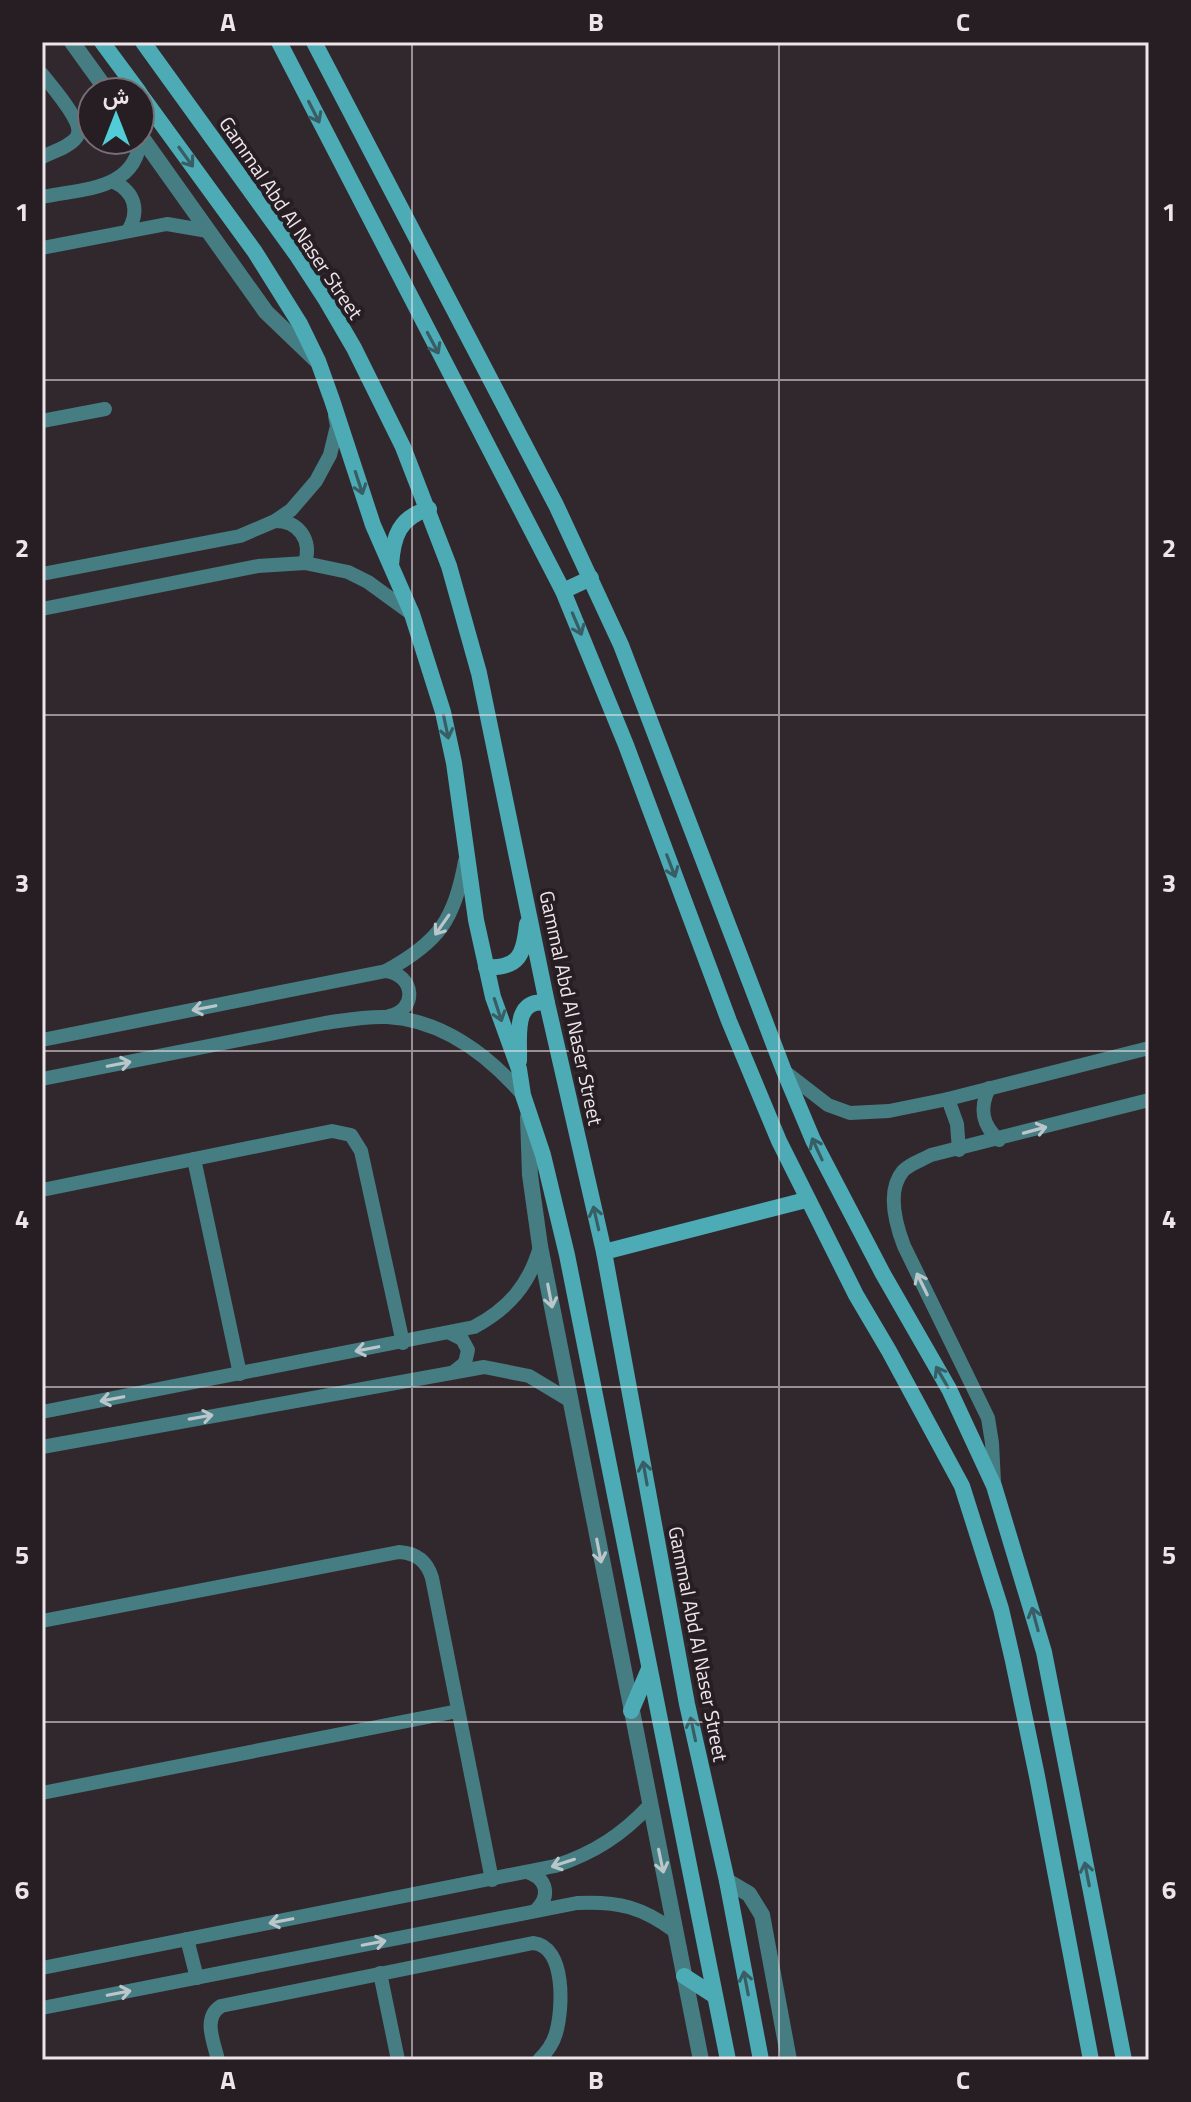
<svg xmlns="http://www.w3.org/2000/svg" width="1191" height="2102" viewBox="0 0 1191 2102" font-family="'Titillium Web',Vazirmatn,sans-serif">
<rect width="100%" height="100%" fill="#31282e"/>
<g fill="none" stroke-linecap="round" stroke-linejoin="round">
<g stroke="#457d82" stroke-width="14">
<path d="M42,74C51,86 87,125 76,138C69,147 52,152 42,157"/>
<path d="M114,182C135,192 140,211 128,231"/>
<path d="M42,197C85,188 136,191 141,137"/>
<polyline points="42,248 167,224 208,231"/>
<polyline points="42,421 105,409"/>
<path d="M275,521C299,521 312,540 305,563"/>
<polyline points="42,574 240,536 275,521 291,510 316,481 330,455 337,426 335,416"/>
<polyline points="42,609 258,566 305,563 348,572 368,582 412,614"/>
<path d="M386,971C415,975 418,1010 389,1016"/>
<path d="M42,1040L386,971C439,942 455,919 465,861"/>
<polyline points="784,1071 828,1105 850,1113 889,1111 948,1099 1149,1048"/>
<path d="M42,1079L325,1023C346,1020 366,1016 387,1017C443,1020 488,1055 523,1095"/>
<path d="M989,1088C979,1109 982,1125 999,1140"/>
<polyline points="948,1099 957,1124 959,1150"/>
<polyline points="194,1159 240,1374"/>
<polyline points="42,1190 332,1131 351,1135 361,1151 403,1343"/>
<polyline points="450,1333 462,1339 468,1350 465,1363 455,1371"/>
<path d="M42,1412L474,1327C509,1308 529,1285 540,1247"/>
<polyline points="42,1447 484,1367 529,1376 569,1400"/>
<path d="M994,1482L992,1443L988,1418L904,1246C896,1225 886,1191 903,1171C909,1164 922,1160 931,1155L1149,1100"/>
<path d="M42,1621L399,1552C416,1553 427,1561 432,1578L492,1880"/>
<polyline points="42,1793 458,1711"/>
<path d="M527,1872C547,1878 551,1896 536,1910"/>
<polyline points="187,1939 197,1978"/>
<path d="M42,1968L555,1866C594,1853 622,1835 650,1805"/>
<polyline points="380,1973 398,2060"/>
<path d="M42,2008L577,1903C619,1901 642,1907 676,1932"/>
<path d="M218,2060C214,2042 202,2018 221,2006L533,1943C566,1946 563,2009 556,2033C553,2044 547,2052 539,2060"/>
</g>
<g stroke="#457d82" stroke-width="16">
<polyline points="72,42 108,92"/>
<polyline points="140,135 266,312 316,360"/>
<polyline points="528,1117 530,1175 540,1246 701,2060"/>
<polyline points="727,1881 749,1894 762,1915 789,2060"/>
</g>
<g stroke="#4cabb4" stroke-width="16">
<polyline points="102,42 139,92"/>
<polyline points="143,42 296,254 326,300 354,348 403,447 449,566 479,673 547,1003 604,1252 687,1704 727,1881 761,2060"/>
<polyline points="279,42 563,591 626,745 729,1021 779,1141 856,1295 889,1351 962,1486 1001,1609 1013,1661 1037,1776 1091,2060"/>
<polyline points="314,42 556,505 621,645 784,1071 813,1140 883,1274 949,1389 994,1486 1044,1652 1124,2060"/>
<polyline points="140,94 255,252 300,324 318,361 332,400 373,525 412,614 443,712 454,763 476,920 493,997 519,1069 523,1095 543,1155 567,1255 728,2060"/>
<path d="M391,565C393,537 399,517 429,509"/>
<polyline points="563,591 591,578"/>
<path d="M486,967C520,969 524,953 527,924"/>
<path d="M519,1061C520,1037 512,998 547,1003"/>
<polyline points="604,1252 806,1200"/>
<polyline points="631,1711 649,1669"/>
<polyline points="684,1976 715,1996"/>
</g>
</g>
<defs><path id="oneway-shaft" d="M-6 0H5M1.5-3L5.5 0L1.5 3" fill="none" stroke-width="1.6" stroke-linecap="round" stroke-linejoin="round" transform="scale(2)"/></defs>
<g stroke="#385d65">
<use href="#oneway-shaft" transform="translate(314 112) rotate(63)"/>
<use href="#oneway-shaft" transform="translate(186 157) rotate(54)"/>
<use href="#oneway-shaft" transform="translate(433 343) rotate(62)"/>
<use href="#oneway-shaft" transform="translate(359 483) rotate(72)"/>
<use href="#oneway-shaft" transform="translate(577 624) rotate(67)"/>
<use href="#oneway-shaft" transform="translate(446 727) rotate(78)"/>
<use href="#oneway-shaft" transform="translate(671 866) rotate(69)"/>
<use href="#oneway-shaft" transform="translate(498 1010) rotate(72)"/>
<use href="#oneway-shaft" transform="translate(817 1149) rotate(-115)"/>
<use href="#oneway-shaft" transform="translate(596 1218) rotate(-103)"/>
<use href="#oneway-shaft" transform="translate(942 1377) rotate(-120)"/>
<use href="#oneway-shaft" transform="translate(645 1473) rotate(-100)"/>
<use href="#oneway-shaft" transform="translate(1035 1619) rotate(-105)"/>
<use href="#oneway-shaft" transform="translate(693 1729) rotate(-102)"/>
<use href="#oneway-shaft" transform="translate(1087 1874) rotate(-101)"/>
<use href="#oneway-shaft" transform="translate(746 1983) rotate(-101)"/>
</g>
<g stroke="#bac6ca">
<use href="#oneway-shaft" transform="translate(442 925) rotate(125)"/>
<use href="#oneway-shaft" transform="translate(204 1008) rotate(169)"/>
<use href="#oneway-shaft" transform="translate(119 1064) rotate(-11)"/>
<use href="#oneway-shaft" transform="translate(1035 1130) rotate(-15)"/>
<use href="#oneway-shaft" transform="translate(922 1284) rotate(-116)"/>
<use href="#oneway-shaft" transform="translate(550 1296) rotate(79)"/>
<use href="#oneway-shaft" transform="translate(367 1349) rotate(169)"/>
<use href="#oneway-shaft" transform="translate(112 1399) rotate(169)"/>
<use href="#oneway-shaft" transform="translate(201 1417) rotate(-10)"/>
<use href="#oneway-shaft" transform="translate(599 1551) rotate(79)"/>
<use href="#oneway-shaft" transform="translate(661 1861) rotate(78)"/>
<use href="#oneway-shaft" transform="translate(563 1863) rotate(162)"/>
<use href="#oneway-shaft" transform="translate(281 1921) rotate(169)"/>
<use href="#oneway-shaft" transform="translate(374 1943) rotate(-11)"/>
<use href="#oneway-shaft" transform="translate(119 1993) rotate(-11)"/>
</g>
<path fill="none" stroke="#ece5e9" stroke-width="2" stroke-opacity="0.55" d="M412,42V2060M779,42V2060M42,380H1149M42,715H1149M42,1051H1149M42,1387H1149M42,1722H1149"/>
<g text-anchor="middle" stroke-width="8" stroke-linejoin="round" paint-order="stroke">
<g font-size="20" fill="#ece5e9" stroke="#271e24">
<text transform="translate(291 218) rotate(56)" y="7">Gammal Abd Al Naser Street</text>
<text transform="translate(571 1008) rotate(78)" y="7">Gammal Abd Al Naser Street</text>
<text transform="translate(698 1644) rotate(79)" y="7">Gammal Abd Al Naser Street</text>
</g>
</g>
<rect width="1191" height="2102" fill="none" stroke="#271e24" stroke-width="88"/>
<g transform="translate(116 116)"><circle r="38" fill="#271e24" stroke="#766e73" stroke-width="2"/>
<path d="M0-6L14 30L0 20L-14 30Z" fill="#52ccd6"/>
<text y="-12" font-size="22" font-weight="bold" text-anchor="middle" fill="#ece5e9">ش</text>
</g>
<rect x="44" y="44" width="1103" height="2014" fill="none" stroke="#ece5e9" stroke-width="3"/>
<g font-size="26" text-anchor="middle" font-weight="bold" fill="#ece5e9">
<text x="228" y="31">A</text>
<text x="596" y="31">B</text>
<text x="963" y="31">C</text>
<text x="22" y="221">1</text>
<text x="1169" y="221">1</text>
<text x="22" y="557">2</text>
<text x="1169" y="557">2</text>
<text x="22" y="892">3</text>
<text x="1169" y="892">3</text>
<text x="22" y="1228">4</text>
<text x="1169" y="1228">4</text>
<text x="22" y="1564">5</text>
<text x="1169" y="1564">5</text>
<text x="22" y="1899">6</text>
<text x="1169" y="1899">6</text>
<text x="228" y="2089">A</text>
<text x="596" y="2089">B</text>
<text x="963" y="2089">C</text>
</g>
</svg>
